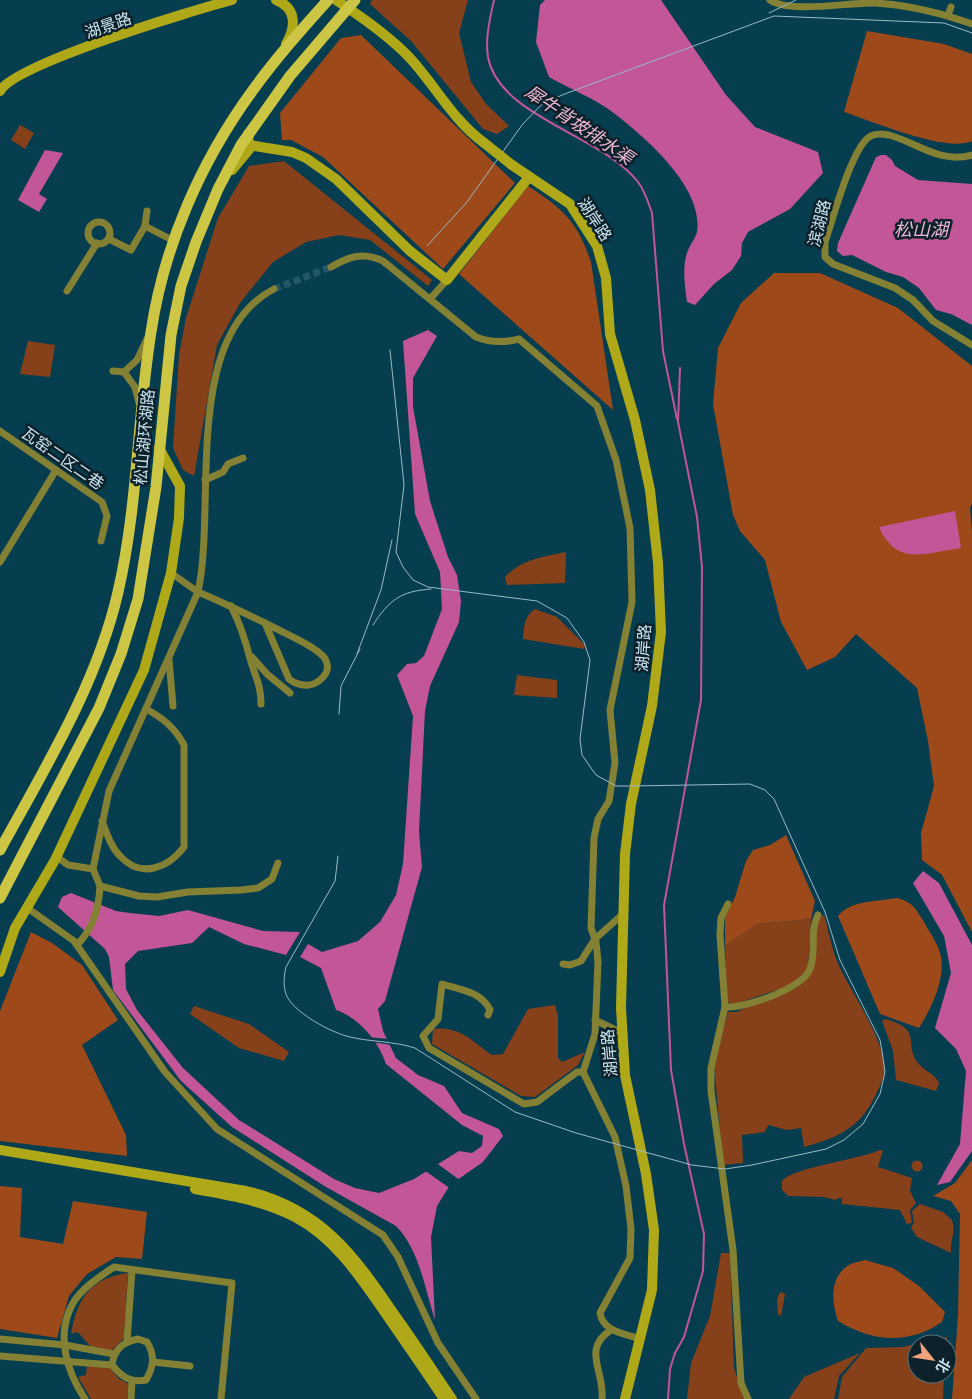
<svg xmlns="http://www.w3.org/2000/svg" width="972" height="1399" viewBox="0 0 972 1399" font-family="'Open Sans','Noto Sans SC',sans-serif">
<rect width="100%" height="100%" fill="#063d4f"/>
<g fill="#86401a">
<polygon points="372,0 468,0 459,33 471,82 486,104 509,126 497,134 483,129 411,41 370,4"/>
<polygon points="20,125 34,133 25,149 11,140"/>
<polygon points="284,161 432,280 428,286 370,240 339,235 306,242 273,262 240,303 217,345 194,476 183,470 173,448 179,355 186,318 218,218 249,166"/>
<polygon points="28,341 55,345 50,377 20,374"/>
<path d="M566,552L565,583L507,585L505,577C522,559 543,557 566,552Z"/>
<path d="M535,609L557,617L585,645L584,649L523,639C524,627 524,616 535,609Z"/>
<polygon points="517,675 557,680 557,698 514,695"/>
<path d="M824,915C829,931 832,951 839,966C851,992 889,1046 884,1074C882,1084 876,1094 872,1102C857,1130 833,1139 804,1147L801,1128L787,1130L768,1125L765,1132L742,1135L743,1163L723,1165L714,1065L728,1012H737L751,1004L795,989L806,980L819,918Z"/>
<polygon points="811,919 808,970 788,988 774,991 732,1005 727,1001 725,946 757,924"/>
<path d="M555,1005L558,1016V1058L562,1062L585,1052L578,1065L535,1097L521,1096L432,1044L433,1029C459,1025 472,1041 492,1055L503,1054L528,1009Z"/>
<polygon points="194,1006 249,1024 289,1052 284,1061 239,1048 190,1014"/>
<path d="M885,1019C926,1030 901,1045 920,1065C926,1072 935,1074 939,1083L936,1091L896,1080L893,1051L882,1021Z"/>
<path d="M880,1150L883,1151L878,1167L912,1178L910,1191L916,1203L910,1210L912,1223L907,1224L900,1210L842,1204V1198H839L835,1200L824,1197L788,1196L782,1190V1181C793,1167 859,1160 880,1150Z"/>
<circle cx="917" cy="1166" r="5.5"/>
<path d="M920,1204L943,1212L952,1220C956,1232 950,1241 951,1253L917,1237L911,1228L914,1222L912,1211Z"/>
<polygon points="721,1253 730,1253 734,1368 744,1399 687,1399 691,1363 710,1316"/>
<path d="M128,1273L124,1338L111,1351L90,1346L78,1332L71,1334C77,1298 91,1278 128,1273Z"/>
<polygon points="780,1292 785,1294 781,1316 778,1314 777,1299"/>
<polygon points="947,1337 946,1344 917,1344 917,1374 944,1374 943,1399 838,1399 842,1377 866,1348 903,1347"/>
<polygon points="860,1353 839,1376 834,1399 789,1399 804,1377"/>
<polygon points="87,1366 110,1368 119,1379 129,1384 127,1399 91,1399 78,1377 86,1375"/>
</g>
<g fill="#9d491a">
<path d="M867,31L944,44L972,54V141C946,153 872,121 844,112Z"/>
<polygon points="361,35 515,183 443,269 323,157 291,140 282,140 280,113 341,38"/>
<path d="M528,186C563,209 577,221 591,262L613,410L459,274Z"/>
<polygon points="774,273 820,273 898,308 972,366 972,503 970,508 972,532 972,932 942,875 922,860 921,833 934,786 928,741 917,688 856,634 835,657 807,670 781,622 765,560 740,531 733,515 713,404 718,348 741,303"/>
<polygon points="786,835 815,901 811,919 757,924 725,946 725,918 735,897 746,861 753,850 770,845"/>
<path d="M896,898C912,901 916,909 924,922C930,933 939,945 941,957C945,980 931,1009 919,1028L880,1014L838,916C851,900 876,902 896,898Z"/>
<polygon points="31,932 52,943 82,965 118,1020 82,1045 126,1135 127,1156 0,1141 0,1011"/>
<polygon points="972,1160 972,1399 952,1399 958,1316 960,1214 951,1201 933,1196 955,1183"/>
<polygon points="0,1186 22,1188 20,1237 63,1244 73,1201 147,1212 142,1259 116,1257 87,1274 69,1296 57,1338 0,1329"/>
<path d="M865,1260L893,1268L919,1286L945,1312L942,1322C908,1345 873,1342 838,1321C832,1304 829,1280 846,1267C850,1263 859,1262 865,1260Z"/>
</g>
<g fill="#c25696">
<path d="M545,0H661L726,95L755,127L818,152L823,173L790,209L748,232L742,243L741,256L732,270L714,284L695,305L687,302C685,288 682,267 687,253C689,246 695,239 697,232C704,188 646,138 615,114C596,99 570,89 549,77L536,42L540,5Z"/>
<polygon points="45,150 63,153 39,194 47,199 39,212 18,200"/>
<polygon points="881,155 886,155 892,160 895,166 918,180 972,184 972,325 951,314 936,310 919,288 903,277 886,272 852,255 843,256 837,251 838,243 876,157"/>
<path d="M428,330L437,336L413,378V407L430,501L448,557L457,575L461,601L459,622L430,686L425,711L419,831L422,867L385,1001L378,1009L383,1031L396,1058L418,1075L444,1086L462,1113L499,1129L503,1136L483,1162L450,1185L437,1206L431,1237L435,1320C425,1289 419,1249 396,1226L326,1187L232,1127L181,1081L113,990L109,957L105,949L58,907L62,897L71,893L116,911L130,913L159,916L188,910L263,931L300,932L286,955L244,944L209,927L192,943L138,951L125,964L126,989L137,1010L183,1068L239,1120L334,1179L355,1188L379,1193L414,1179L459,1151L472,1153L482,1146L483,1136L462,1125L386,1064C378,1040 359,1018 336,1010L321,968L300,957L308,944L322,952L358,941L380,922L396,895L403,864L413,716L397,675L407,664L416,663L424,656L442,609L440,572L415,514L403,341Z"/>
<path d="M955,511L961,548C925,553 897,567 879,527Z"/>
<polygon points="923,871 939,883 972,945 972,1151 950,1182 937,1185 960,1144 966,1071 956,1049 935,1028 951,973 944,936 913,883"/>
</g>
<g fill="#063d4f">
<polygon points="367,1037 389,1039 392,1045 371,1042"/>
<polygon points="435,1162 461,1181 451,1189 424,1170"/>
</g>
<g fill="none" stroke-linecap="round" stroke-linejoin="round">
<g stroke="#c25696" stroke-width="2">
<path d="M494,0C490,19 485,37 488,57C499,117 602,135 638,182C645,191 648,202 652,213L663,351L677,419"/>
<polyline points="668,1399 670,1369 675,1353 684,1337 703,1271 704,1234 684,1144 671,1070 664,905 701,700 702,567 697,517 678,422 680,368"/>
</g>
<polyline stroke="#235667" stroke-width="7" stroke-dasharray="7 3.5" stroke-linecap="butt" points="274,289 331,267"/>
<g stroke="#848034" stroke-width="7">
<path d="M770,0C789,14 850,2 875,3C909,5 941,13 972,24"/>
<polyline points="948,15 951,7"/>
<path d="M972,155C940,164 918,143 889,135C882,134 875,133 869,137C851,150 833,219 825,242V257L833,264L895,288L913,300L933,321L972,345"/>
<circle cx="99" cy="233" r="11"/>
<polyline points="145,226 147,211"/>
<polyline points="109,239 131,250 145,226 174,241"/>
<path d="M331,267C348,257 364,251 383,261L476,337C491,343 504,343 519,339L597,406L616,460L630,528L632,602L610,710L615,763L609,801L598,819L594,838L591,928L596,942L598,962L595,1034L583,1072"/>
<polyline points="67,291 97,243"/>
<polyline points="430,299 447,280"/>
<polyline points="113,371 124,372 137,360 147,339"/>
<polyline points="124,372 135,387 139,403"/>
<polyline points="0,431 102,502 107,516 101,541"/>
<polyline points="205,480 223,472 228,464 243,458"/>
<polyline points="0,562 56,470"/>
<polyline points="171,573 198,592 109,791 93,869 100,886 139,896 157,897 188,892 241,890 258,888 272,879 278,863"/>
<path d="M231,606C241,625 246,642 251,662C256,678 261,686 261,704"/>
<path d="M265,623L289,679C301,688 317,688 326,673C329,668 327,660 323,656C312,645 296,639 283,632C255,618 227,604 198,592C217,506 181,337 274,289"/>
<polyline points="252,657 267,674 290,693"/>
<polyline points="169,660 173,706"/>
<path d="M102,821C107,834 111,847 120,856C141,879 168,868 184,847V745C175,728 163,718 146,709"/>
<polyline points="56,856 68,865 93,869"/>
<polyline points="728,904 721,918 720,935 725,1007 711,1068 711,1091 733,1250 741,1383 748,1399"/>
<polyline points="26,907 74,941 165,1072 217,1129 383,1235 398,1257 438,1343 476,1399"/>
<path d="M77,945C92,930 99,908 100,886"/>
<polyline points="563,964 570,965 581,961 595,939 624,913"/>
<path d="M725,1007C745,1008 802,989 810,969C817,951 809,932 818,915"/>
<path d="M488,1015L490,1010C482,992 459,989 442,984L438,1019L423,1036L429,1048L524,1104L537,1102L577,1072H583L615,1137L626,1186L631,1229L630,1258L600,1313C603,1332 624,1333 640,1339"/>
<polyline points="595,1020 622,1033"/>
<polyline points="0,1339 65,1345 114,1354"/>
<path d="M138,1339L147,1342C155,1355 154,1366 146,1380C130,1383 122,1377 112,1365C114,1350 122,1342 138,1339Z"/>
<polyline points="127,1342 132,1270"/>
<polyline points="0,1356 112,1365"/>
<polyline points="153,1362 190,1366"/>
<path d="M85,1399C67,1372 55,1335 73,1303C82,1288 99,1277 114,1267L232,1283L221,1399"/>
<polyline points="131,1399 132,1381"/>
<path d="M602,1399C605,1372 581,1349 611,1330"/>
</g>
<g stroke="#afa818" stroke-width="10">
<path d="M276,0C297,8 296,27 286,44"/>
<path d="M336,0C362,17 388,35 409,57C435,85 452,119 483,142"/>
<path d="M0,91C15,64 194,10 232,0"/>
<polyline points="248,134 249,145 292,152 306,158 336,179 410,251 447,280 529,177"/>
<polyline points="512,165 570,204 597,246 606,278 610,334 635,420 650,490 658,563 661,632 652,706 631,804 625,854 621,1008 625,1075 646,1174 654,1230 652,1290 625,1399"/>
<polyline points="232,170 252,146"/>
<polyline points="0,972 15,928 55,860 144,670 171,573 179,518 180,486 159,448"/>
<path d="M0,1150L246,1191C320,1208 354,1255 394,1314C414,1342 433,1371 452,1399"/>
<path d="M195,1189C230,1195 263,1201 295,1217C337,1239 363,1281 390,1320C408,1346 426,1372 444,1399"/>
</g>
<g stroke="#cdc644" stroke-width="11">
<path d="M0,850C45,768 97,684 118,592C138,506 137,419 151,332C164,245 201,161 253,90C276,58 302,29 328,0"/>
<polyline points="0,898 99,708 121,654 138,599 156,487 171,335 181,286 196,242 218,189 241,145 290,76 355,0"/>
</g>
<g stroke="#99bac6" stroke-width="1">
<polyline points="769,13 796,0"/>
<polyline points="427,246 467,202 522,125 541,105 562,95 774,16 944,23 972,33"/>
<path d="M373,625C389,600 401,591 431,589"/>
<polyline points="357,654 381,590 392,540"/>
<polyline points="339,714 341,686 360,649"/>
<path d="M338,856L335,881L286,967C284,975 283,986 286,994C292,1012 332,1033 350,1037C371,1042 393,1041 415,1048L515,1112L576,1133L692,1165L725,1169L752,1165L826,1149L844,1140L863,1124L880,1094L885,1072L882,1051L880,1040L840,960L825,912L774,799L765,790L750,784L630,786H616L596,775L582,755L580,739L590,660L584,642L567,618L537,601L428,587L413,580L403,567L396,552L404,485L390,350"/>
</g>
<polyline stroke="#afa818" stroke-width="10" points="483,142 512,165"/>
</g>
<g text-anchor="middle" stroke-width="5" stroke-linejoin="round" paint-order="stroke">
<g font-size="16" fill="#cae3ee" stroke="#0d212a">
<text transform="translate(108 25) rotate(-19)" y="6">湖景路</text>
<text transform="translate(595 219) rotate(57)" y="6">湖岸路</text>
<text transform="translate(819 223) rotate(-76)" y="6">滨湖路</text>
<text transform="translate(144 437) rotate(-85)" y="6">松山湖环湖路</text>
<text transform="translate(63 458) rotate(35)" y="6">瓦窑二区二巷</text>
<text transform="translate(643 648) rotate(-86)" y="6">湖岸路</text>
<text transform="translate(609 1053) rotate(-95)" y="6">湖岸路</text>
</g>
<g font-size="18" font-style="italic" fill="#efb7d4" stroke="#0d212a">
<text transform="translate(579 125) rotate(34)" y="6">犀牛背坡排水渠</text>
<text x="921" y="236">松山湖</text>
</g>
</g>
<g transform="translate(932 1359) rotate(120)"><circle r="24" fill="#0d212a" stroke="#596f78"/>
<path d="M0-4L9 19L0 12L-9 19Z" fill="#f1a17b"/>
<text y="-8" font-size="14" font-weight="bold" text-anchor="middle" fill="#cae3ee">北</text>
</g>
</svg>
